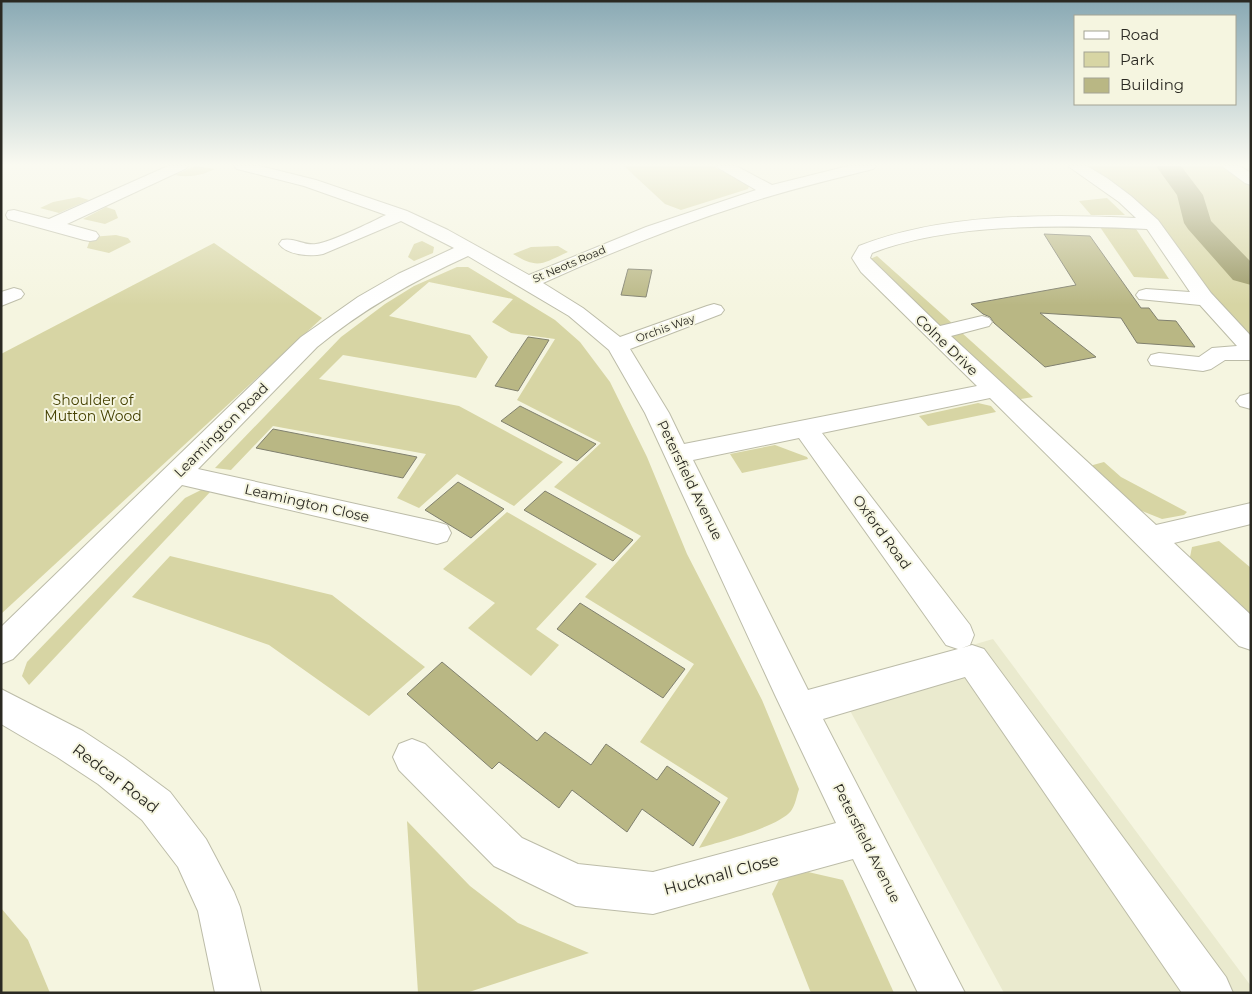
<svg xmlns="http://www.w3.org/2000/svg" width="1252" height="994" viewBox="0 0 1252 994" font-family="Montserrat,sans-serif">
<rect width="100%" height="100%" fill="#f5f5e0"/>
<polygon fill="#eaeace" points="993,639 1251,986 1251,993 1004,993 836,685"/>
<g fill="#d7d5a4">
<path d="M195,166L215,169C203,175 189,178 175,175Z"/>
<polygon points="624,166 713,166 749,186 748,189 681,210 665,204"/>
<polygon points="1081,166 1224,166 1251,186 1251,338 1221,306 1157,220"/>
<polygon points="79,197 89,200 59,213 40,208 53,202"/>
<polygon points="1107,198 1125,215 1091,215 1079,201"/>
<polygon points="106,207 115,210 118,218 105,224 83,219"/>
<polygon points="1100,227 1136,229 1169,279 1134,277"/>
<polygon points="116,235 128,238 131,242 109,253 87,248 91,237"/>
<polygon points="422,241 434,247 433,253 414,261 408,257 414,244"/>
<polygon points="214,243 322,318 1,614 1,354"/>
<path d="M558,246L568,252C543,263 539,270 513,254L531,247Z"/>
<polygon points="877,256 953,324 939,327 870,259"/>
<path d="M457,267H468L555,320L580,342L610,382L647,457L687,554L762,700L799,789C797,795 795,806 791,811C778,827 720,842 699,848L728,798L640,742L694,664L585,597L641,536L554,487L601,443L517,400L555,339L511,333L492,322L513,299L429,282L389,316L470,335L488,357L476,378L343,355L319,379L459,406L563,462L514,506L457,474L419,508L397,498L426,454L273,426L231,470L215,468L341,337L385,304L414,286Z"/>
<polygon points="961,332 1033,397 1021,399 1014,398 951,338 953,335"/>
<polygon points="978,403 991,406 996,412 928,426 919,416"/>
<polygon points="775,445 807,457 808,459 742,473 730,454"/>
<polygon points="1104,462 1121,477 1187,512 1184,515 1162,519 1142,511 1136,512 1090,470 1093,465"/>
<polygon points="203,489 211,491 29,685 22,676 27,662 185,498"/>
<polygon points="507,512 597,564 536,629 559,645 531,676 468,628 495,603 443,569"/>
<polygon points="1219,541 1251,568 1251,620 1189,562 1192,547"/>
<polygon points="170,556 332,595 425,667 369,716 269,645 132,597"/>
<polygon points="407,821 470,886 518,923 589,953 466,993 418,993"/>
<polygon points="808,872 843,880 894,993 811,993 772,894 780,878"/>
<polygon points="1,908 28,940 50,993 1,993"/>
</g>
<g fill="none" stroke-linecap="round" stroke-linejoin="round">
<polygon fill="#9a9865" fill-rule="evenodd" points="1156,166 1181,166 1203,195 1211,221 1251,262 1251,285 1233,280 1188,229 1184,223 1177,195"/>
</g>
<g fill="#b9b784" stroke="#80806e">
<polygon points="1044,234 1090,236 1141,308 1149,308 1158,320 1176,321 1195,347 1137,343 1121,318 1040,313 1096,357 1045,367 994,323 990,317 983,314 971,304 1076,285"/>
<polygon points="628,269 652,270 646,297 621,295"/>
<polygon points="528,337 549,340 518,391 495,386"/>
<polygon points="520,406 596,444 577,461 501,421"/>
<polygon points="273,429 417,457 403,478 256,448"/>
<polygon points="458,482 504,509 471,538 425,510"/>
<polygon points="545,491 633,540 613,561 524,510"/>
<polygon points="580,603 685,669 663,698 557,629"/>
<polygon points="442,662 537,741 545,732 591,765 606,744 657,780 667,766 720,802 693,846 642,809 627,832 572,790 559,808 499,762 492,769 407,694"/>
</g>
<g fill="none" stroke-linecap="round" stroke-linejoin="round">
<defs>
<g id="minor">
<polygon points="168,166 188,166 185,169 67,224 96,232 99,236 96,240 90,241 84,240 8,219 6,215 8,211 14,210 49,219"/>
<path d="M234,166H260L316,180L407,211L448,230L529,275L646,227L756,190L720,169L717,166H736L772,185L848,166H876L873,169C830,180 787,190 745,204C676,226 609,253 543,283L583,308L620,337L707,306L714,304L721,306L724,310L721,314L630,349L669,413L684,444L977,386L861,272L852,258L859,246C943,213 1046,214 1136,218L1119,202L1068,166H1087L1107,178L1131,196L1158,220L1211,293L1251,336V360H1225L1211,369L1203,371L1151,365L1148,360L1151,355L1159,353L1199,357L1212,348L1237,346L1200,305L1139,299L1136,295L1139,291L1146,289L1190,292L1147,229C1063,225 952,222 872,253L870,258L940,326L982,316L989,318L992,322L989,326L951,336L1156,525L1251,503V524L1174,543L1251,615V650L1239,646L990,398L822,433L970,625L974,635L970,645L962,648L972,645L984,649L1226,977L1233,993H1182L965,677L823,719L965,993H918L853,859L653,914L576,906L494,866L399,770L393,757L399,744L412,739L425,744L522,838L578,864L653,872L836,823L775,695L645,413L609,350L569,316L468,256C413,281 363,309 317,347L198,469L437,522L447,525L451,533L447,541L437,544L182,485L13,659L1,664V627L301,337L358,297L398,274L454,248L401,221L323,254C310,257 287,255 279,244L282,240C294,237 304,246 316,244C332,242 369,223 386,215L304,186L237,169ZM799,438L946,645L958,649L808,690L693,460Z"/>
<polygon points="1222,166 1240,166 1251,173 1251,185 1245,183"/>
<polygon points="14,288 21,290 24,294 21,298 1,306 1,292"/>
<polygon points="1251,393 1251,409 1240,406 1236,401 1240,396"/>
<polygon points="1,689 83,731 124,758 170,792 206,839 234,892 240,907 261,993 215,993 198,911 178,867 142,820 98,784 57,757 1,724"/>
</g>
</defs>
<use href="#minor" stroke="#bcbca8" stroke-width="2"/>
<use href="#minor" fill="#fff" fill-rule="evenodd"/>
</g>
<linearGradient id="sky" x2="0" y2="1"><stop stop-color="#89a9b4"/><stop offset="0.54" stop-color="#fafaf1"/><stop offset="1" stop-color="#fafaf1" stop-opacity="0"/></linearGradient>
<rect width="1252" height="305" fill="url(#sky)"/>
<g text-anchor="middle" stroke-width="4" stroke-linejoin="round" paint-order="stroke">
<g font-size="11" fill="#2a2922" stroke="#f5f5e0">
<text transform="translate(569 264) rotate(-23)" y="4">St Neots Road</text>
<text transform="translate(665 328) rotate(-20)" y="4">Orchis Way</text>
</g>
<g font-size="14" fill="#2a2922" stroke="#f5f5e0">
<text transform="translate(947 345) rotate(44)" y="5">Colne Drive</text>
<text transform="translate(221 430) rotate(-45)" y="5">Leamington Road</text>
<text transform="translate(690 480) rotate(64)" y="5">Petersfield Avenue</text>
<text transform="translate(307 503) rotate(13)" y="5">Leamington Close</text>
<text transform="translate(882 532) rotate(54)" y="5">Oxford Road</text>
<text transform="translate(867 843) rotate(63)" y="5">Petersfield Avenue</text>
</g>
<g font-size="14" fill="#444000" stroke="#f5f5e0">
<text x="93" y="405">Shoulder of<tspan x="93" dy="16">Mutton Wood</tspan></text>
</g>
<g font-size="16" fill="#2a2922" stroke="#f5f5e0">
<text transform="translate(116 778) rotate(37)" y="6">Redcar Road</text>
<text transform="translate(721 874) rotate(-15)" y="6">Hucknall Close</text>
</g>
</g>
<rect width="1252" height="994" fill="none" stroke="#2a2922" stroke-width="5"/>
<rect x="1074" y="15" width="162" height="90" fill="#f5f5e0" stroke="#a4a394"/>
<rect x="1084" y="31" width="25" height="8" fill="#ffffff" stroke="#a4a394"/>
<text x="1120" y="40" font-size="15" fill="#2a2922">Road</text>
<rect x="1084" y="52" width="25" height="15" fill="#d7d5a4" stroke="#a4a394"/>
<text x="1120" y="65" font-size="15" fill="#2a2922">Park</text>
<rect x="1084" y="78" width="25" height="15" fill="#b9b784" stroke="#a4a394"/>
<text x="1120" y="90" font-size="15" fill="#2a2922">Building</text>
</svg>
